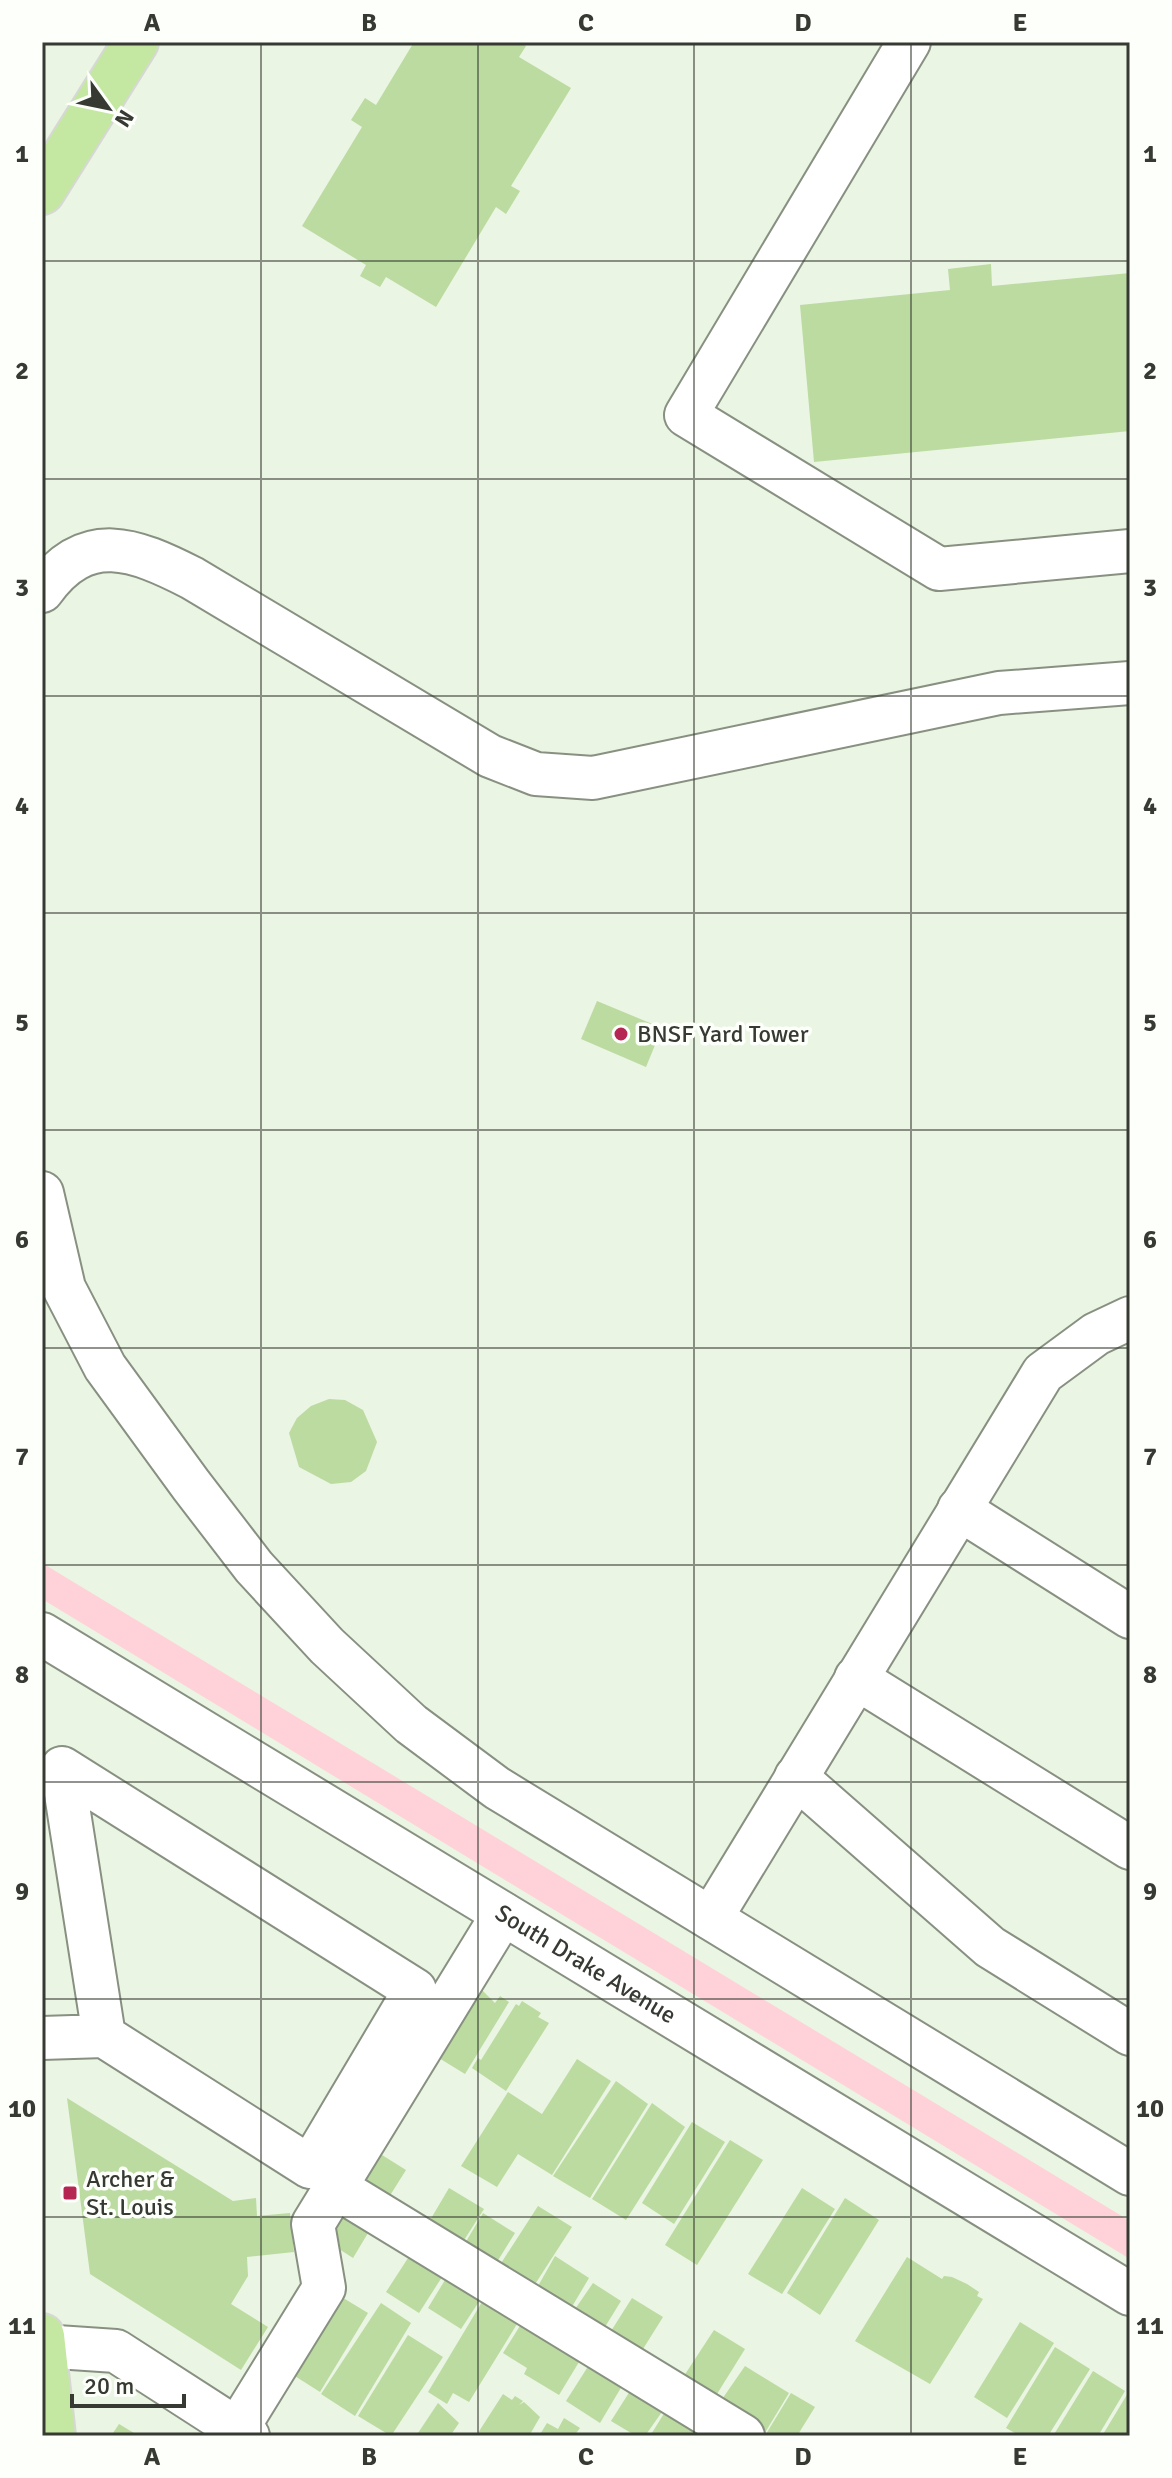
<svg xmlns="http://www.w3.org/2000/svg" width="1172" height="2478" viewBox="0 0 1172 2478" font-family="Signika,sans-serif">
<rect width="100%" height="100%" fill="#ebf5e3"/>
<polygon fill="#fed2d8" points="42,1563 1130,2221 1130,2259 42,1599"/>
<g fill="#bbdba1">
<polygon points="414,42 495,42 500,45 520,42 526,46 519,57 571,88 511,186 520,191 506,214 496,207 436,307 386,277 380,287 360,276 366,265 302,226 362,127 351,120 365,98 376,105"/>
<polygon points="991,264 992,286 1130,273 1130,431 814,462 800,305 950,290 948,269"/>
<polygon points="597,1001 662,1028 646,1067 581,1039"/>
<polygon points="329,1399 345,1400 363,1410 377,1442 366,1471 351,1482 331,1484 299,1467 289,1433 297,1418 311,1406"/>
<polygon points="480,1988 495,2003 500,1996 509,2002 465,2074 434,2055"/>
<polygon points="522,2001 541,2013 538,2017 549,2023 506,2091 472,2068 478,2058 481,2060 516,2004 519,2006"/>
<polygon points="577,2059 611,2081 552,2175 518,2154 497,2187 461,2166 508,2092 542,2114"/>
<polygon points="616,2081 648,2104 590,2198 553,2176"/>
<polygon points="67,2098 233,2201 256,2198 257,2216 290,2213 294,2252 247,2257 248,2276 231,2304 268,2327 241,2370 90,2274"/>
<polygon points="652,2103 685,2127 626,2220 592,2199"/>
<polygon points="692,2122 725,2142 674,2224 642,2203"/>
<polygon points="730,2140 763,2160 697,2265 665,2245"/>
<polygon points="374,2150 406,2170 384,2205 352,2184"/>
<polygon points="449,2188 484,2209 459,2248 426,2227"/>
<polygon points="802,2188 835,2209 782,2294 748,2274"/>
<polygon points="845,2198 879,2220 820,2315 787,2293"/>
<polygon points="538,2206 572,2227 530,2292 496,2271"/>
<polygon points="341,2209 371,2228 353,2258 322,2238"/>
<polygon points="483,2213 515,2233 492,2270 461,2250"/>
<polygon points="410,2255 442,2277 419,2313 386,2292"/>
<polygon points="555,2256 589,2278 567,2315 533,2295"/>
<polygon points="907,2257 942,2279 944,2276 952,2277 967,2284 979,2292 977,2296 983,2299 930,2384 855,2341"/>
<polygon points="448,2275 482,2297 461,2329 428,2308"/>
<polygon points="593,2283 621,2301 600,2335 571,2315"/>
<polygon points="335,2293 368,2313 320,2392 287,2371"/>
<polygon points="632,2298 663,2317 638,2357 606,2339"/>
<polygon points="482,2302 517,2324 469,2402 453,2393 447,2404 428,2392"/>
<polygon points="381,2303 411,2323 355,2416 321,2394"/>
<polygon points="523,2321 582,2357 559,2395 524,2374 527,2368 503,2353"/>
<polygon points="1020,2322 1054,2343 1007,2418 974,2397"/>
<polygon points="714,2330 745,2349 712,2402 680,2382"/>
<polygon points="408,2335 443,2357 391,2436 358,2416"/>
<polygon points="1055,2347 1090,2369 1048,2436 1020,2436 1006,2428"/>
<polygon points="589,2365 622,2386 600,2423 566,2401"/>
<polygon points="745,2366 789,2393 763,2436 718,2405"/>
<polygon points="1093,2371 1125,2391 1098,2436 1053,2436"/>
<polygon points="632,2388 664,2409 645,2436 636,2436 611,2421"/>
<polygon points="791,2393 815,2407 797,2436 769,2436 766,2434"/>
<polygon points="1128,2393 1130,2436 1102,2436"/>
<polygon points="503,2394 512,2400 515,2396 523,2401 519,2405 524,2402 540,2417 529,2436 476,2436"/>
<polygon points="438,2403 459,2423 450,2436 416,2436"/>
<polygon points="665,2412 698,2432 695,2436 650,2436"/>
<polygon points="564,2418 580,2428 574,2436 539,2436 547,2423 558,2429"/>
<polygon points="119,2424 139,2436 111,2436"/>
</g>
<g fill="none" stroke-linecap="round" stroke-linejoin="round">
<defs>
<g id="minor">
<polyline points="909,42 686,415 939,569 1130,551"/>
<path d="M42,591C86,529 135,549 192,578L490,756L536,774L593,778L999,693L1130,683"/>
<polyline points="42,1193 64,1288 105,1367 191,1485 254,1567 327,1646 411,1724 497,1788 1130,2174"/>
<polyline points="959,1509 1130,1617"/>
<path id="s1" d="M42,1634L1130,2294"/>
<polyline points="856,1678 1130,1848"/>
<polyline points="796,1777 990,1947 1130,2034"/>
<polyline points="711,1918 1043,1373 1096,1334 1130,1318"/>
<polyline points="42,2038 104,2036 62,1768 415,1990 310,2167 104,2036"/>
<polyline points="335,2187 743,2436"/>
<polyline points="42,2346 116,2351 248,2436"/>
<polyline points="237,2429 324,2288 313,2224 503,1914"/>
</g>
<g id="major">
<polyline points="42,192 136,42"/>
<polyline points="42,2336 53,2436"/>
</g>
</defs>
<use href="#minor" stroke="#889181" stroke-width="46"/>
<use href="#major" stroke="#d7d8d6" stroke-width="48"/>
<use href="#minor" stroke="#fff" stroke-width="42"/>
<use href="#major" stroke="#c4e8a2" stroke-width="44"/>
</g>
<path fill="none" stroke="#363a33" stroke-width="2" stroke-opacity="0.55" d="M261,42V2436M478,42V2436M694,42V2436M911,42V2436M42,261H1130M42,479H1130M42,696H1130M42,913H1130M42,1130H1130M42,1348H1130M42,1565H1130M42,1782H1130M42,1999H1130M42,2217H1130"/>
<g fill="#b62652" stroke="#fdfffb" stroke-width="3">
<circle cx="621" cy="1034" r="8"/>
<rect x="62" y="2185" width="16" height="16" rx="4"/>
</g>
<g text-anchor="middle" stroke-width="7" stroke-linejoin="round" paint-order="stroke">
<g font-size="24" fill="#363a33" stroke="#fdfffb" text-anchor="start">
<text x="637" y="1042">BNSF Yard Tower</text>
<text x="86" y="2187">Archer &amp;<tspan x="86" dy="28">St. Louis</tspan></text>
</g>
<g font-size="24" fill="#363a33" stroke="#fdfffb">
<text dy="8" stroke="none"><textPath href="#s1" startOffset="636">South Drake Avenue</textPath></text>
</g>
</g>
<rect width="1172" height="2478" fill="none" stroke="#fdfffb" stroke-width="88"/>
<g transform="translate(108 108) rotate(123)" stroke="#fdfffb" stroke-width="6" paint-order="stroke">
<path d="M0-6L14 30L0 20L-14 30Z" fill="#363a33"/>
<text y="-12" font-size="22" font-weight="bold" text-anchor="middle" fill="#363a33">N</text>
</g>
<path d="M72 2394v12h112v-12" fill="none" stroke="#363a33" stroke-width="4"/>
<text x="84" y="2394" font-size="24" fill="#363a33" stroke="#fdfffb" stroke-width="6" paint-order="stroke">20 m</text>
<rect x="44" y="44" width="1084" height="2390" fill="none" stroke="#363a33" stroke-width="3"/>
<g font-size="26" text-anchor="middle" font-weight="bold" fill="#363a33">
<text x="152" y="31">A</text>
<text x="369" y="31">B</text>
<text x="586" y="31">C</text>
<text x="803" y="31">D</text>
<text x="1020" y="31">E</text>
<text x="22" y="162">1</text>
<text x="1150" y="162">1</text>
<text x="22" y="379">2</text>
<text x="1150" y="379">2</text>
<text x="22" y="596">3</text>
<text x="1150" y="596">3</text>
<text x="22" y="814">4</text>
<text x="1150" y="814">4</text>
<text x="22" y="1031">5</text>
<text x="1150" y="1031">5</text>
<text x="22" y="1248">6</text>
<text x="1150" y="1248">6</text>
<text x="22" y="1465">7</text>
<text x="1150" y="1465">7</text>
<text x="22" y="1683">8</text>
<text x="1150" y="1683">8</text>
<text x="22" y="1900">9</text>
<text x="1150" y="1900">9</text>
<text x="22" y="2117">10</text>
<text x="1150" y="2117">10</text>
<text x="22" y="2334">11</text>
<text x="1150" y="2334">11</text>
<text x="152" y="2465">A</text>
<text x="369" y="2465">B</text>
<text x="586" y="2465">C</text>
<text x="803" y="2465">D</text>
<text x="1020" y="2465">E</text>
</g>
</svg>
